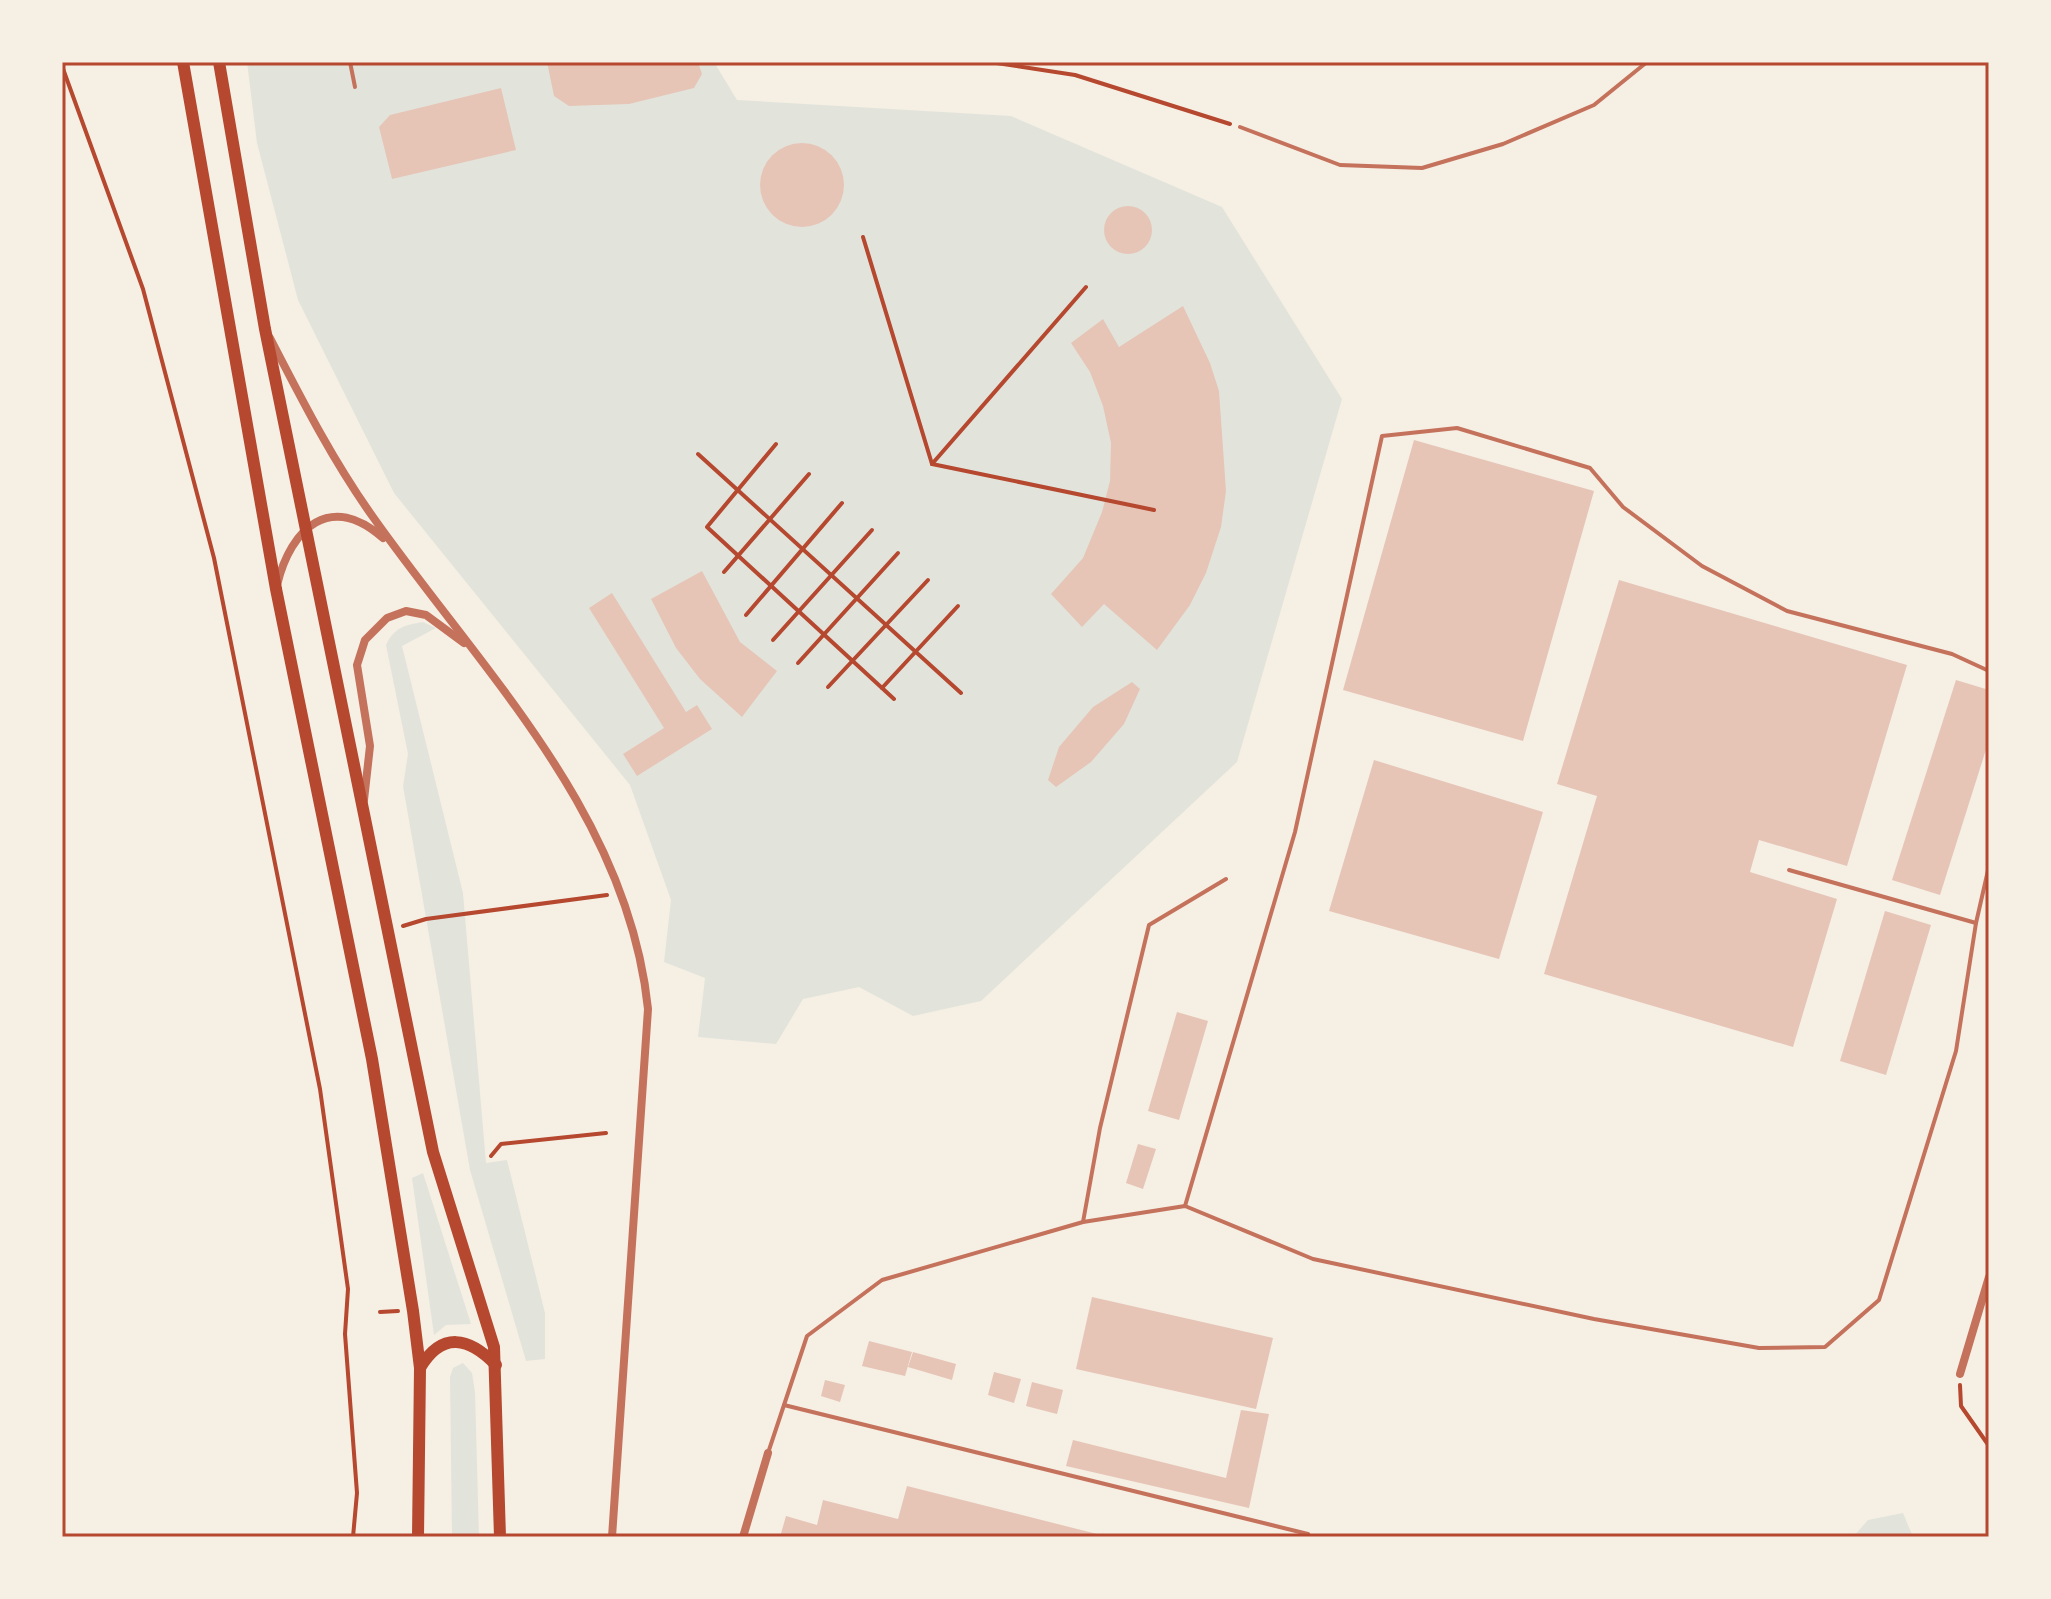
<svg xmlns="http://www.w3.org/2000/svg" width="2051" height="1599" viewBox="0 0 2051 1599" font-family="'Fira Sans',sans-serif">
<rect width="100%" height="100%" fill="#f6efe4"/>
<g fill="#e2e4dc">
<polygon points="247,62 714,62 737,100 1011,116 1222,207 1342,399 1237,762 981,1001 913,1016 859,987 803,999 776,1044 698,1037 705,978 664,962 671,900 630,785 394,493 298,300 257,143"/>
<path d="M423,622L436,628L402,646L463,893L486,1163L507,1160L545,1313V1359L526,1361L470,1170L403,786L408,754L386,645C394,628 404,625 423,622Z"/>
<polygon points="423,1173 471,1324 446,1325 434,1335 412,1178"/>
<polygon points="463,1363 472,1373 475,1392 479,1537 452,1537 450,1377 453,1368"/>
<polygon points="1903,1513 1913,1537 1853,1537 1868,1520"/>
</g>
<g fill="#e6c5b7">
<polygon points="547,62 698,62 702,74 694,88 629,104 569,106 554,96"/>
<polygon points="501,88 516,150 392,179 379,127 390,115"/>
<circle cx="802" cy="185" r="42"/>
<circle cx="1128" cy="230" r="24"/>
<polygon points="1183,306 1210,363 1219,391 1226,491 1221,527 1206,573 1190,605 1157,650 1104,604 1082,627 1051,594 1083,558 1102,512 1110,481 1111,443 1103,406 1090,372 1071,343 1103,319 1119,347"/>
<polygon points="1414,440 1594,491 1523,741 1343,690"/>
<polygon points="702,571 740,642 777,671 742,717 700,679 676,648 651,599"/>
<polygon points="1619,580 1907,665 1847,866 1759,840 1750,872 1837,899 1793,1047 1544,974 1597,796 1557,784"/>
<polygon points="612,593 686,712 697,705 712,729 637,776 623,754 664,728 589,608"/>
<polygon points="1956,680 1989,690 1989,740 1940,895 1892,880"/>
<polygon points="1132,682 1140,689 1124,724 1091,762 1056,787 1048,780 1059,747 1093,707"/>
<polygon points="1374,760 1543,812 1499,959 1329,911"/>
<polygon points="1885,911 1931,925 1886,1075 1840,1061"/>
<polygon points="1177,1012 1208,1021 1179,1120 1148,1111"/>
<polygon points="1138,1144 1156,1149 1143,1189 1126,1183"/>
<polygon points="1092,1297 1273,1338 1256,1409 1076,1369"/>
<polygon points="869,1341 912,1352 905,1376 862,1366"/>
<polygon points="913,1352 956,1364 952,1380 908,1367"/>
<polygon points="994,1372 1021,1379 1014,1403 988,1395"/>
<polygon points="825,1380 845,1385 840,1402 821,1396"/>
<polygon points="1032,1382 1063,1390 1057,1414 1026,1406"/>
<polygon points="1241,1410 1269,1414 1249,1508 1066,1466 1073,1440 1226,1478"/>
<polygon points="907,1486 1105,1536 1105,1537 780,1537 786,1516 817,1525 823,1500 898,1519"/>
</g>
<g fill="none" stroke-linecap="round" stroke-linejoin="round">
<g stroke="#b5482f" stroke-width="4">
<polyline points="990,62 1075,75 1230,124"/>
<polyline points="62,66 143,289 214,558 320,1089 348,1289 345,1334 357,1493 353,1537"/>
<polyline points="863,237 932,464"/>
<polyline points="776,444 707,527 894,699"/>
<polyline points="698,454 961,693"/>
<polyline points="932,464 1086,287"/>
<polyline points="932,464 1154,510"/>
<polyline points="724,572 809,474"/>
<polyline points="746,615 842,503"/>
<polyline points="773,640 872,530"/>
<polyline points="798,663 898,553"/>
<polyline points="828,687 928,580"/>
<polyline points="882,688 958,606"/>
<polyline points="403,926 426,919 607,895"/>
<polyline points="491,1156 501,1144 606,1133"/>
<polyline points="380,1312 398,1311"/>
<polyline points="1960,1385 1961,1406 1989,1446"/>
</g>
<g stroke="#c5725c" stroke-width="4">
<polyline points="350,62 355,87"/>
<polyline points="1240,127 1340,165 1422,168 1503,144 1594,105 1647,62"/>
<polyline points="1789,870 1976,923"/>
<polyline points="1185,1206 1295,832 1382,436 1457,428 1590,468 1623,507 1702,566 1787,611 1952,654 1989,671"/>
<polyline points="1083,1222 1185,1206 1313,1259 1594,1319 1759,1348 1825,1347 1879,1300 1956,1051 1976,923 1989,866"/>
<polyline points="784,1405 1308,1534"/>
<polyline points="768,1453 807,1336 882,1280 1083,1222 1100,1128 1149,925 1226,879"/>
</g>
<g stroke="#c5725c" stroke-width="8">
<path d="M270,338C302,400 333,461 373,517C481,670 628,813 648,1009L612,1537"/>
<path d="M277,585C291,527 331,492 383,538"/>
<polyline points="364,800 370,746 357,665 365,640 387,618 406,611 426,615 464,643"/>
<polyline points="1960,1374 1989,1277"/>
<polyline points="743,1537 768,1453"/>
</g>
<g stroke="#b5482f" stroke-width="12">
<polyline points="183,62 276,589 372,1059 413,1311 420,1368 418,1537"/>
<polyline points="219,62 265,329 433,1152 494,1347 500,1537"/>
<path d="M420,1368C442,1331 469,1337 496,1365"/>
</g>
</g>
<rect width="2051" height="1599" fill="none" stroke="#f6efe4" stroke-width="128"/>
<rect x="64" y="64" width="1923" height="1471" fill="none" stroke="#b5482f" stroke-width="3"/>
</svg>
